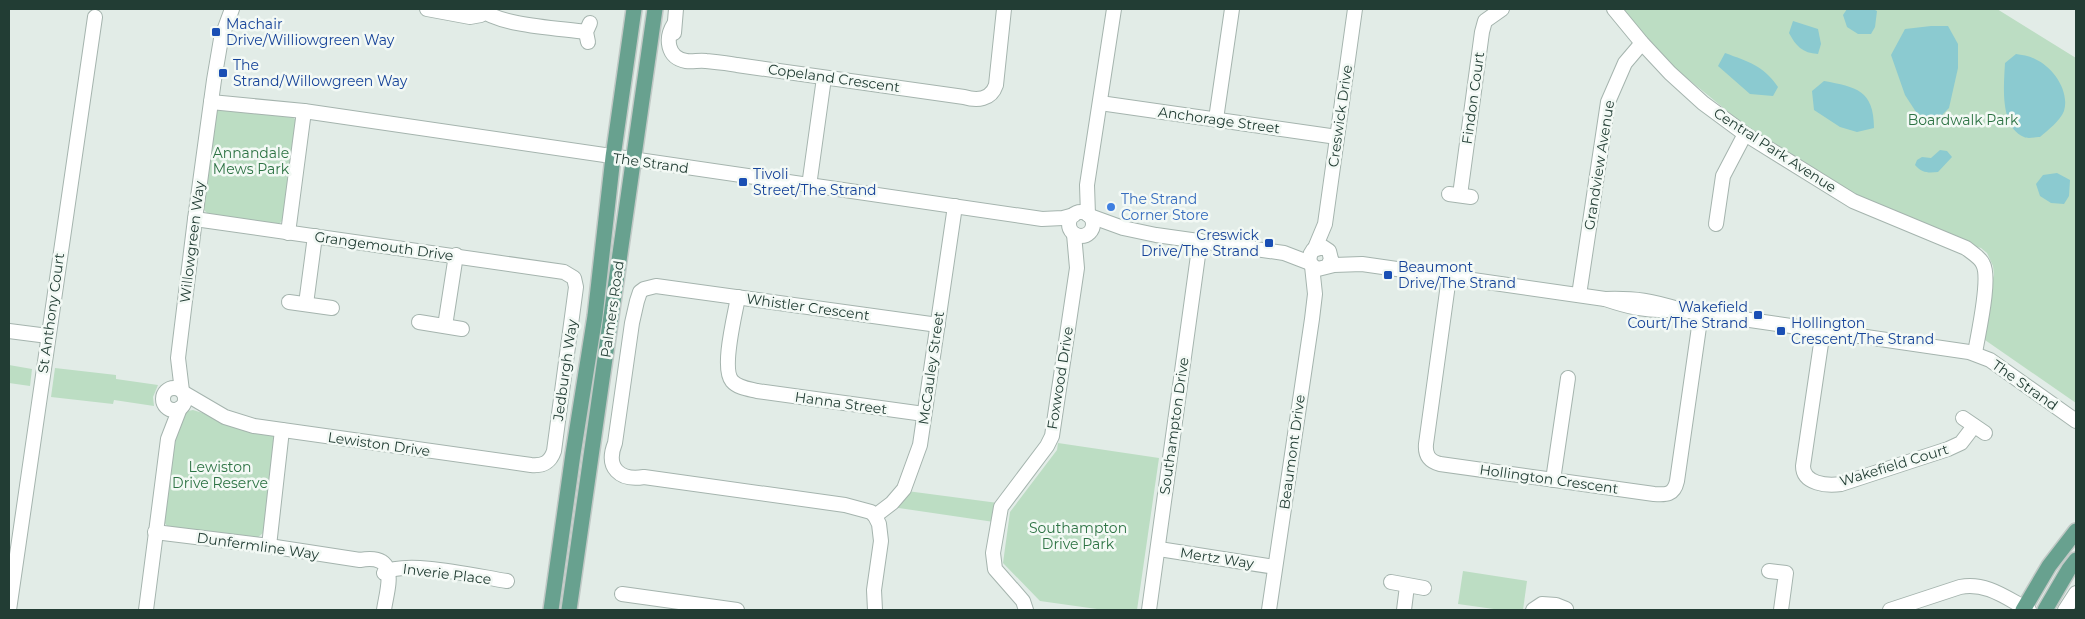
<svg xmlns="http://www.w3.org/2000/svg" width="2085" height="619" viewBox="0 0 2085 619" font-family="Montserrat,sans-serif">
<rect width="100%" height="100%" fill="#e2ece7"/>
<g fill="#bcddc3">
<polygon points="1622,9 1997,9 2076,58 2076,403 1985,340 1984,335 1988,293 1994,275 1993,266 1987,253 1981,248 1962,243 1936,229 1857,195 1853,196 1765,142 1682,74 1677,73"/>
<polygon points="217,109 290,115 297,121 283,220 279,224 209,215 203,209"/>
<polygon points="9,365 32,369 30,386 9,383"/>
<polygon points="55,368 116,375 116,379 158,385 153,397 154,406 114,400 113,404 51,397"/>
<polygon points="193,410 272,434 275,439 266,527 263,533 256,539 168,527 163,521 172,437 183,412"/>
<polygon points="1058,443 1159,458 1137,610 1104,610 1040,601 1003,563 1010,512 1057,450"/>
<polygon points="907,491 998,503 994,522 892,507"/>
<polygon points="1463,571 1527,581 1523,610 1501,610 1458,604"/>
</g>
<g fill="#8bcad0">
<polygon points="1847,9 1873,9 1877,11 1875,27 1871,34 1858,34 1847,27 1843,15"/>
<path d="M1793,21L1818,29L1821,44L1818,54C1802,53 1796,46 1789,33Z"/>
<polygon points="1931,26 1948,26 1958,44 1958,68 1949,108 1934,123 1916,112 1905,95 1891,55 1905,29"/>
<path d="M1725,53C1749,62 1763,65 1778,87L1773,96L1750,94L1718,66Z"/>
<path d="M2016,54C2022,55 2030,56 2035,59C2053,67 2070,91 2064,111C2060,121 2048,130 2040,137C2035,137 2028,139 2024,137C1999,126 2004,84 2005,63Z"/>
<path d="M1824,81C1856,87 1874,90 1874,128L1857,132L1840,127L1814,110L1812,91Z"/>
<path d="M1940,150L1947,151L1952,157L1938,172C1928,173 1922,173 1915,165L1917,160L1922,157L1931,158Z"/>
<polygon points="2057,173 2070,180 2069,196 2064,204 2051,203 2040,196 2036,184 2043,175"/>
</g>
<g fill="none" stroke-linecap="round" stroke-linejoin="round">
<defs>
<g id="minor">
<polyline points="427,9 470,17 481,15 486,9"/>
<path d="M480,9C501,26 558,28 586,32"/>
<path d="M1614,9L1642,43L1670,73L1703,103L1745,134L1853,201L1966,248C1972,253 1980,257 1983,264C1991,279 1978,334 1975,353"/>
<path d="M674,24C665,38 667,58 686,61C693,62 699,60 706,61C716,62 727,63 737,65L964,97C977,101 991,100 996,85L1004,9"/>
<polyline points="674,33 676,9"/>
<polyline points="588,42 586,32 590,23"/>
<polyline points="211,102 304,111 1042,219 1063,218 1074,215"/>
<polyline points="1100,103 1337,137"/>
<polyline points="1216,119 1232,9"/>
<polyline points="809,186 824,78"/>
<polyline points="1449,194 1471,197"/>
<polyline points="1460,195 1482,32 1485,21 1502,9"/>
<circle cx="1081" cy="224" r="12"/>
<polyline points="1088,215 1087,185 1114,9"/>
<polyline points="1090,216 1123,228 1156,235 1284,253 1310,263"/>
<polyline points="1716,224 1723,176 1745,134"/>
<polyline points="288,233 304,111"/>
<polyline points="1315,248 1325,224 1355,9"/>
<path d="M1328,266L1331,259L1329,251L1323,247L1313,250C1307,258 1309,266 1318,269L1334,265L1362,264L1605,299C1629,307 1645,311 1670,310"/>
<path d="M1449,277L1426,444C1425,455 1429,461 1440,464L1654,494C1666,495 1674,495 1677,481L1701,313"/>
<polyline points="1579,295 1608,102 1625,63 1642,43"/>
<path d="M738,297C735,315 721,368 732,381C738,388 749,389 757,391L924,414"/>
<path d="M1605,299C1636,298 1652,301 1681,310L1969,352L1990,360L2076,421"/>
<polyline points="289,302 332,308"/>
<polyline points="306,304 315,236"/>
<polyline points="419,322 462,329"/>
<polyline points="445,326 456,255"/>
<path d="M1823,330L1803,466C1803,484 1827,486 1841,484L1948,449L1961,443L1974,426"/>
<polyline points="9,331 48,336"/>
<circle cx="174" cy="399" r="11"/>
<polyline points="182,391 178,358 195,219 214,80 221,39 232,9"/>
<path d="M184,393L225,417L254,426L531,465C543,466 550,463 554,451L576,287L574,278L564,272L195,219"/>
<polyline points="1963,418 1985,433"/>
<polyline points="1553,480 1568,378"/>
<polyline points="875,516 892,503 904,489 920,445 955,206"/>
<path d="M155,532L269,546L360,560C401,553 387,588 384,610"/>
<polyline points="269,546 282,430"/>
<polyline points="1159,549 1275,567"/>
<polyline points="1769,571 1786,573 1781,610"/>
<path d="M384,573C406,559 479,577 507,581"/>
<polyline points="1391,582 1424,588"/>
<polyline points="622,594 737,610"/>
<polyline points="9,610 95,17"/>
<polyline points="146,610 168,439 180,408"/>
<path d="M875,610L874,590L881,541L879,524L875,516L871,512L845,505L644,477C620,481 605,468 615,443L632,323L637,301L640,292L644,289L656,286L938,325"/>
<polyline points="1026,610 1023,601 995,569 993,553 1001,507 1047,446 1052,436 1077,268 1074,234"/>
<polyline points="1149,610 1200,241"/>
<polyline points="1269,610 1312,319 1315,294 1312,266"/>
<polyline points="1404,610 1407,586"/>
<polyline points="1533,610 1542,604 1556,605 1566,609"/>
<path d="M1890,610L1960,587C1987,582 2006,598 2029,610"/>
<polyline points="2065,610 2076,593"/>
</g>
<g id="major">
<polyline points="551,610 573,454 595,316 613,157 634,9"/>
<polyline points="569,610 655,9"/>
<polyline points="2023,610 2049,566 2076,531"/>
<polyline points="2045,610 2069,569 2076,560"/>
</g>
</defs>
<use href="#minor" stroke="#a5b4ae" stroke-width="16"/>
<use href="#major" stroke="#c1c9c6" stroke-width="18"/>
<use href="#minor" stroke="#fff" stroke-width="14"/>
<use href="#major" stroke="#68a18f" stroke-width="15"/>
</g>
<g fill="#1a4fb4" stroke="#f3f9f5" stroke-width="2">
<rect x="211" y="27" width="10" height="10" rx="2.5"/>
<rect x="218" y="68" width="10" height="10" rx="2.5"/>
<rect x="738" y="177" width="10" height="10" rx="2.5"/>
<rect x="1264" y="238" width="10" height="10" rx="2.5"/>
<rect x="1383" y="270" width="10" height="10" rx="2.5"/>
<rect x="1753" y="310" width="10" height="10" rx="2.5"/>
<rect x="1776" y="326" width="10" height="10" rx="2.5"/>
</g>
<circle fill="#3f7fe0" stroke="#f3f9f5" stroke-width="2" cx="1111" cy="207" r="5"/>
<g text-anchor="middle" stroke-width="5" stroke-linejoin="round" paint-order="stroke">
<g font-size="14" fill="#164399" stroke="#f3f9f5" text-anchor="start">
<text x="226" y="29">Machair<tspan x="226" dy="16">Drive/Williowgreen Way</tspan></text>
<text x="233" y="70">The<tspan x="233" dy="16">Strand/Willowgreen Way</tspan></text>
<text x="753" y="179">Tivoli<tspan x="753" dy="16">Street/The Strand</tspan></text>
<text x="1259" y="240" text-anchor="end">Creswick<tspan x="1259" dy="16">Drive/The Strand</tspan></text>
<text x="1398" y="272">Beaumont<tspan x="1398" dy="16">Drive/The Strand</tspan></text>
<text x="1748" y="312" text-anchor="end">Wakefield<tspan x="1748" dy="16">Court/The Strand</tspan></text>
<text x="1791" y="328">Hollington<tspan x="1791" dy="16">Crescent/The Strand</tspan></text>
</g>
<g font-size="14" fill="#223d34" stroke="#f3f9f5">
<text transform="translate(834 78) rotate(8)" y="5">Copeland Crescent</text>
<text transform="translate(1473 98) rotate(-82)" y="5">Findon Court</text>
<text transform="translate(1340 116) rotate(-82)" y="5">Creswick Drive</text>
<text transform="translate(1219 120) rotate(8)" y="5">Anchorage Street</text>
<text transform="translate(1775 150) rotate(33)" y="5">Central Park Avenue</text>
<text transform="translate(651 163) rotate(8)" y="5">The Strand</text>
<text transform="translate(1599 165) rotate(-81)" y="5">Grandview Avenue</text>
<text transform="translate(192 242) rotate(-83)" y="5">Willowgreen Way</text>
<text transform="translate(384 246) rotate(8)" y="5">Grangemouth Drive</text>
<text transform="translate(808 307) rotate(8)" y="5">Whistler Crescent</text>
<text transform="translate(612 309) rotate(-82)" y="5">Palmers Road</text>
<text transform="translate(51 313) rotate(-82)" y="5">St Anthony Court</text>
<text transform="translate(931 368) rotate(-82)" y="5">McCauley Street</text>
<text transform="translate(565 370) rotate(-82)" y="5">Jedburgh Way</text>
<text transform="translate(1060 378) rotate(-81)" y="5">Foxwood Drive</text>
<text transform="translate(2025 385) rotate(35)" y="5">The Strand</text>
<text transform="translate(841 403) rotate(8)" y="5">Hanna Street</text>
<text transform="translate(1174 426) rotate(-82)" y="5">Southampton Drive</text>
<text transform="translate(379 444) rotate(8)" y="5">Lewiston Drive</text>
<text transform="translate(1292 452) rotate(-82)" y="5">Beaumont Drive</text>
<text transform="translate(1894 465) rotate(-17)" y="5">Wakefield Court</text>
<text transform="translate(1549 479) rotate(8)" y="5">Hollington Crescent</text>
<text transform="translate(258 546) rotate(8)" y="5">Dunfermline Way</text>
<text transform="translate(1217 558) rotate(9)" y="5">Mertz Way</text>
<text transform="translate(447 574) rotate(7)" y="5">Inverie Place</text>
</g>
<g font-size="14" fill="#2d7344" stroke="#f3f9f5">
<text x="1963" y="125">Boardwalk Park</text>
<text x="251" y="158">Annandale<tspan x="251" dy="16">Mews Park</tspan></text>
<text x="220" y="472">Lewiston<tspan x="220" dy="16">Drive Reserve</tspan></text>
<text x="1078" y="533">Southampton<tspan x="1078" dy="16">Drive Park</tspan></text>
</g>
<g font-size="14" fill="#366cbe" stroke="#f3f9f5" text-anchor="start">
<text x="1121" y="204">The Strand<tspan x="1121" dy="16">Corner Store</tspan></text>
</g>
</g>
<rect width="2085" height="619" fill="none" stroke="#223d34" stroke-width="20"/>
</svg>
